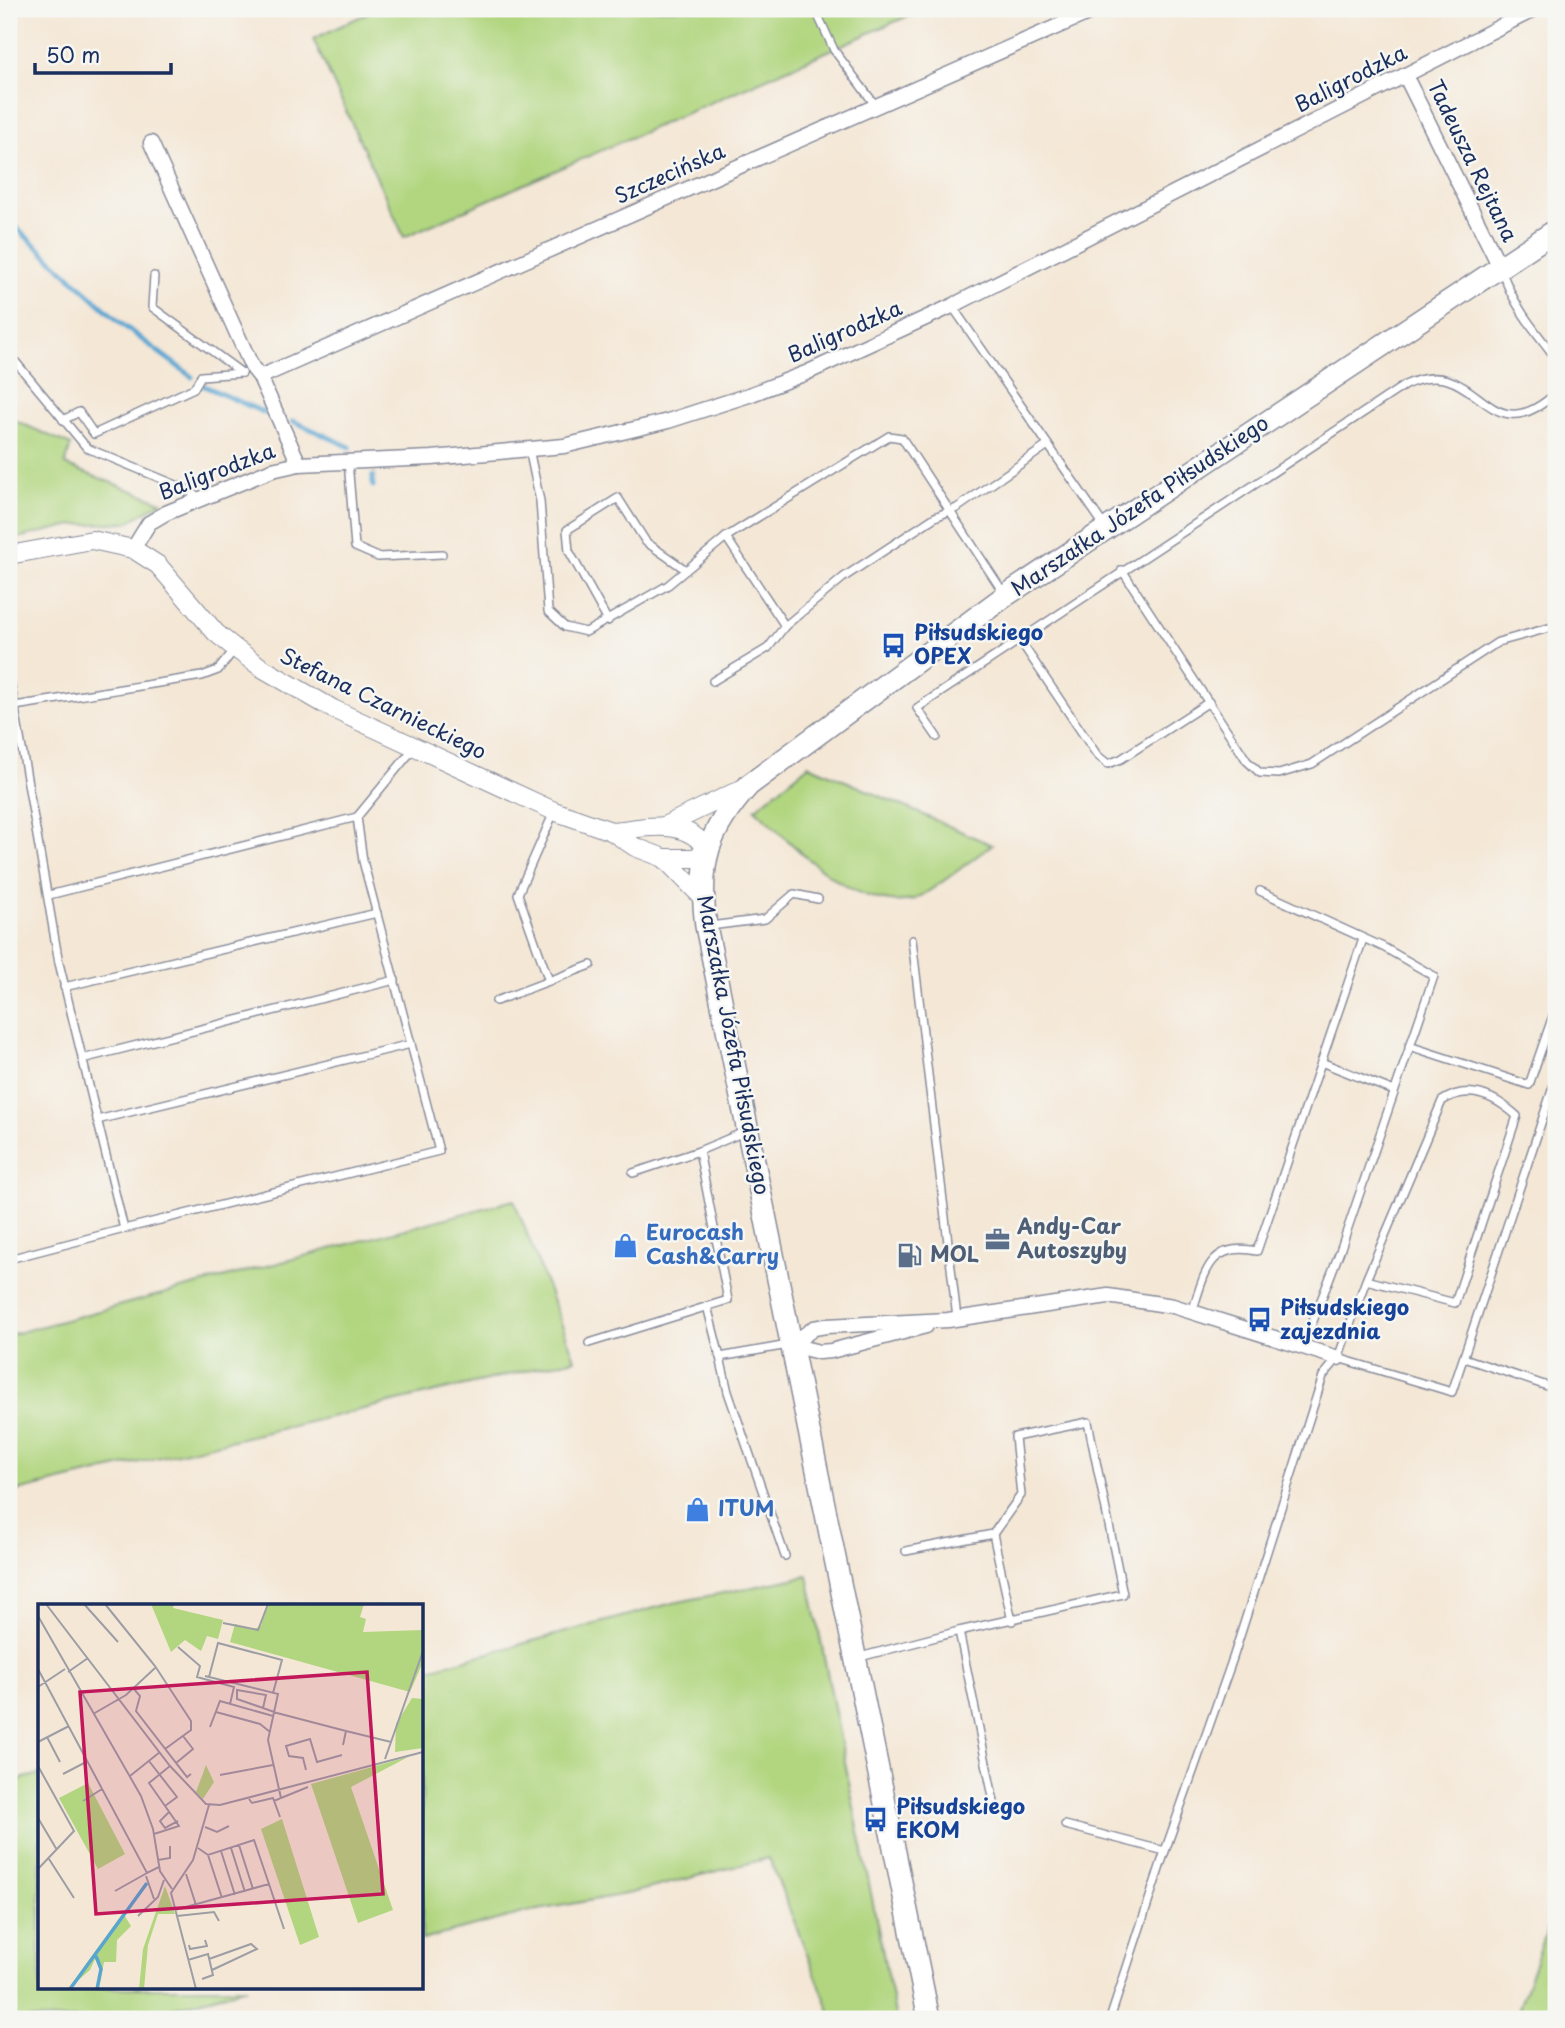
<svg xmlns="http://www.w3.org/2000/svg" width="1565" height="2028" viewBox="0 0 1565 2028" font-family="'Playpen Sans',sans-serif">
<rect width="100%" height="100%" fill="#f6f6f2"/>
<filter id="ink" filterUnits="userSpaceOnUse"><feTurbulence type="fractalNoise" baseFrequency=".0143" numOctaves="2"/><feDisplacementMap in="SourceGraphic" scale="14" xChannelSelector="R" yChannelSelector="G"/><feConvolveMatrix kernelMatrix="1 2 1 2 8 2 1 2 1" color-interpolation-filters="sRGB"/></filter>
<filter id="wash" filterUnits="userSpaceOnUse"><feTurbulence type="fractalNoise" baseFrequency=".00686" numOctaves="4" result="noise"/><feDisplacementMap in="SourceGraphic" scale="28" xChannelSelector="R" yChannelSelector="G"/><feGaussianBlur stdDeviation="1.57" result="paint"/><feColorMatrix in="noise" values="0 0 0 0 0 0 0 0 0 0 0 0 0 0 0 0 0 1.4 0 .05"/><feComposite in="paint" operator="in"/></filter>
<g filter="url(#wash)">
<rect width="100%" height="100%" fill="#f4e7d5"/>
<g fill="#b1d67f" stroke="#66826e" stroke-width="2">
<polygon points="376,9 924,9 404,237 313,39"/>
<polygon points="9,418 71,445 65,465 162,502 128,522 73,525 9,540"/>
<path d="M809,765L992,845C977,855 926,897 912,900C852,912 794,845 755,809Z"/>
<polygon points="514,1200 575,1359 9,1493 9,1335"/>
<polygon points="808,1576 896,2019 833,2019 769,1858 631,1893 527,1912 422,1940 422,1671 673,1603"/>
<polygon points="40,1774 40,1988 247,1988 132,2019 9,2019 9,1782"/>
<polygon points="1556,1905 1556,2019 1515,2019"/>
</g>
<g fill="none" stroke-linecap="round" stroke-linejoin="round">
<g stroke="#58a5d1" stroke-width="5">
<polyline points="9,221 124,326 192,377"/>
<polyline points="204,386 265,413"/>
<polyline points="293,421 350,447"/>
<polyline points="373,476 373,486"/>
</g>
</g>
</g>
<g filter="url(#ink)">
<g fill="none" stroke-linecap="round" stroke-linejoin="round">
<defs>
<g id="service">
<polyline points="815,9 834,50 876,106"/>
<path d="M1502,271C1513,305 1534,330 1556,358"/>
<polyline points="154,276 152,307 242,373"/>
<polyline points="952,306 1105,527"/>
<polyline points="9,354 87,448 186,489 200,498"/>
<polyline points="63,420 79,412 94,434 194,388 201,376 242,373"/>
<polyline points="529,449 540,501 548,611 565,627 586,632 668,585 726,537 889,436 902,438 1005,595"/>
<polyline points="348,461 355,547 378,557 442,554"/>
<polyline points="726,537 785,626 844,577 935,517 957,508 1048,445"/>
<polyline points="1122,570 1247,761 1260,773 1279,774 1312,764 1498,642 1556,626"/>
<polyline points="608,621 569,551 567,530 618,498 646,542 686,570"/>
<polyline points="1019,639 1097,755 1108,764 1121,759 1209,702"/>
<polyline points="9,674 59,963 124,1229 439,1151 363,861 357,817 414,748"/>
<polyline points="713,681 768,648 785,626"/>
<polyline points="15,706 202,676 218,670 235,649"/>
<path d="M937,737L917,708L1405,385C1480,350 1484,458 1556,393"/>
<polyline points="1260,891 1383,947 1434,976 1340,1251 1303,1347"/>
<polyline points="49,895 357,817"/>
<polyline points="710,926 765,919 794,894 818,899"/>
<polyline points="912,940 957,1318"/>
<polyline points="549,981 518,894 554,812"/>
<polyline points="64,987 377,913"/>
<polyline points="496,1001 591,965"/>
<polyline points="1409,1046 1529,1085 1556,1007"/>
<polyline points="82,1059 395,980"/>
<polyline points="1321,1062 1394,1091"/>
<polyline points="97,1120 411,1044"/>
<polyline points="633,1173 699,1151"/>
<polyline points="9,1259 124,1229"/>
<polyline points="707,1306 720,1357 788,1345"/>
<path d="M1192,1312C1205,1274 1208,1241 1257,1251L1363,939"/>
<polyline points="589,1343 728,1300 699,1151 744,1132"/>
<polyline points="720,1357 728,1392 785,1556"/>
<polyline points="1338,1358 1452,1392 1556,1078"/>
<polyline points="1464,1358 1556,1389"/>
<polyline points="993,1534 1012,1621"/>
<polyline points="906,1551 993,1534 1021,1495 1015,1437 1088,1422 1123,1594 959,1631 995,1807"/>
<polyline points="856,1658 959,1631"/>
<polyline points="1065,1825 1165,1851 1110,2019"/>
<path d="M1165,1851L1233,1658L1323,1376L1338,1358L1366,1280L1455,1303L1517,1116C1495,1096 1469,1083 1442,1101L1366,1280"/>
</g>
<g id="minor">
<polyline points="1405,75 1500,267"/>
<polyline points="151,143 252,367 260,377"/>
<polyline points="299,464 260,377 1097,9"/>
<polyline points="133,549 149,523 166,513 272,470 299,464 432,458 564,446 668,421 749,395 806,373 952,306 1535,9"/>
<polyline points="791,1345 814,1328 826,1326 948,1320 1108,1296 1173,1306 1338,1358"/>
<polyline points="791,1345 819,1352 831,1351 926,1326"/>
</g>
<g id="tertiary">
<path d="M9,555L92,540L133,549L158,565L216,633L236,649L262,668L333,709L554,811L611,831L635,847L664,858H694L709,851C685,816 647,828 611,831"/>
<polyline points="664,826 746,787"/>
<polyline points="664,858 702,897"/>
</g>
<path id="secondary" d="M929,2019L706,926C698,863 707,832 749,785L1005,596L1556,230"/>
</defs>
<use href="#service" stroke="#888b9a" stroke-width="10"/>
<use href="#minor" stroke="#888b9a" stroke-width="17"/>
<use href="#tertiary" stroke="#888b9a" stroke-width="20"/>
<use href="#secondary" stroke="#888b9a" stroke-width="24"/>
<use href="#service" stroke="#fff" stroke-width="7"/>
<use href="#minor" stroke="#fff" stroke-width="14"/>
<use href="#tertiary" stroke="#fff" stroke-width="18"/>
<use href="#secondary" stroke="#fff" stroke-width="21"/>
</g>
</g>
<defs>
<symbol id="bus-bare" viewBox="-9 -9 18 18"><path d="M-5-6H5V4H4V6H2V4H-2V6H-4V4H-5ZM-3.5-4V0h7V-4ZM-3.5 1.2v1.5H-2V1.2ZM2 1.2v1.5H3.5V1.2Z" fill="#1a4fb4" stroke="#f6f6f2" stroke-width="2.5" paint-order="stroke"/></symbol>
<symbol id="office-bare" viewBox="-9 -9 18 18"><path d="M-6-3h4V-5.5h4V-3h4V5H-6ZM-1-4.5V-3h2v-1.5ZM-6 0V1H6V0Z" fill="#5c6f8a" stroke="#f6f6f2" stroke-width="2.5" paint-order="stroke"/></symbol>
<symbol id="shop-bare" viewBox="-9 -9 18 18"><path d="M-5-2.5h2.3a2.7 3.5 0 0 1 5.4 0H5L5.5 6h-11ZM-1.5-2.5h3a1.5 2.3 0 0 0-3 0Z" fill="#3f7fe0" stroke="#f6f6f2" stroke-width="2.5" paint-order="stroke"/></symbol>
<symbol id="fuel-bare" viewBox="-9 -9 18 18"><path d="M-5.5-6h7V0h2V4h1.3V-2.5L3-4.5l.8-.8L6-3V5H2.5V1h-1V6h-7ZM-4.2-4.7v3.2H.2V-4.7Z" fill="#5c6f8a" stroke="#f6f6f2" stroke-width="2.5" paint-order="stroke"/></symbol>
</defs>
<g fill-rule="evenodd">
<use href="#bus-bare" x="876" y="628" width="35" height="35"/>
<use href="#office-bare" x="980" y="1222" width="35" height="35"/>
<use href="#shop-bare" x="608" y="1228" width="35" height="35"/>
<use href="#fuel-bare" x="892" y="1238" width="35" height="35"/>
<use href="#bus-bare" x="1242" y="1302" width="35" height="35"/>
<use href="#shop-bare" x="680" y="1492" width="35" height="35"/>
<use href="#bus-bare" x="858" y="1802" width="35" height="35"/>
</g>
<g text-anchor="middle" stroke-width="5" stroke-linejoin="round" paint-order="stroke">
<g font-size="21" fill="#1b2f5e" stroke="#f6f6f2">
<text transform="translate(1351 79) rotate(-27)" y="7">Baligrodzka</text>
<text transform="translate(1472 161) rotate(64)" y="7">Tadeusza Rejtana</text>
<text transform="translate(670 174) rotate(-24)" y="7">Szczecińska</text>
<text transform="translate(845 332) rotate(-24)" y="7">Baligrodzka</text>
<text transform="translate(217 472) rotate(-21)" y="7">Baligrodzka</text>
<text transform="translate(1140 506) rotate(-34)" y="7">Marszałka Józefa Piłsudskiego</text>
<text transform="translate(383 704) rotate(26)" y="7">Stefana Czarnieckiego</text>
<text transform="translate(733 1045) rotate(79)" y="7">Marszałka Józefa Piłsudskiego</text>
</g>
<g font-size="21" font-weight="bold" fill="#164399" stroke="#f6f6f2" text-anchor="start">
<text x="914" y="640">Piłsudskiego<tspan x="914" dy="24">OPEX</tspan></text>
<text x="1280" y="1315">Piłsudskiego<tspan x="1280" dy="24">zajezdnia</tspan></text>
<text x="896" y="1814">Piłsudskiego<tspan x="896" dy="24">EKOM</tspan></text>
</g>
<g font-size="21" font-weight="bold" fill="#4e5e75" stroke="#f6f6f2" text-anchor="start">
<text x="1017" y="1234">Andy-Car<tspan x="1017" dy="24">Autoszyby</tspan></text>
<text x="930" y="1262">MOL</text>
</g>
<g font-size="21" font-weight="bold" fill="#366cbe" stroke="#f6f6f2" text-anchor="start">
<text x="646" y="1240">Eurocash<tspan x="646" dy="24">Cash&amp;Carry</tspan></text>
<text x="718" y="1516">ITUM</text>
</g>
</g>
<g transform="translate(38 1604)">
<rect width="385" height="385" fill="#f4e7d5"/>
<path d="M113,0H136L135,4L185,16L180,35L169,32L163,47L147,36L133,48ZM229,0H326L322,13L328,15L325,28L385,26V58L372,88L192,38L197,20L216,25L223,22ZM374,94L385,95V144L357,148L358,120ZM370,153L313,183L355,306L320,319L273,180ZM168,161L176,178L165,195L158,188ZM50,179L87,250L60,265L21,194ZM244,215L281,333L262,341L223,225ZM127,282L137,310H120L110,341L106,385H101L105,345ZM85,309L93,322L79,336L78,358H66L61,385L62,362L57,355L52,366L30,385Z" fill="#b1d67f"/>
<path fill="none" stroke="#58a5d1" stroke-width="3.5" d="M58,352L63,365L59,385M32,385L109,279"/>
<path fill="none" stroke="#9d9da5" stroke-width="2" d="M8,0L132,162L168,200L182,201L385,148M46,0L80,38M67,0L117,62L153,117V126L127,145M0,12L103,192L115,225L122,267L134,285M185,19L220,26L230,0M140,43L162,62L159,73L196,83L192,100M0,65L109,269L121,263M30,68L50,54M167,72L240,90L230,136L243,194L236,197M171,73L180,39L244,56L235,89M0,83L27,65M95,84L102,92L98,107L149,173L153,170M225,104L199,95V86L228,91L225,104L239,109L308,127M178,108L222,120L232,128M55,110L88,91L117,64M172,123L182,97L235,112M9,133L22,158M0,138L31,122M305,141L308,127L353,138M347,155L385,47M111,157L139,193L127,202M138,159L155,145L145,132M0,162L36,227L0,265M268,166L265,154L251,152L248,142L272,135L279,158L304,151M25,170L50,157M182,171L235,161M92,172L122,148M243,194L270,183M211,195L214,199L235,194L242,213M45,197L64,185M131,208L122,217L127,224L140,217M0,214L19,246M167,223L179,228L191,222M116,230L141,222L111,179L132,162M201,241L215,285M193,244L207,288M183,247L197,291M170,251L184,294M11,255L36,294M120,256L132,254V242M148,270L158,301M108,272L116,295M231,280L246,325M77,287L109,269M137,306L231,280L216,236L170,251L160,244M100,312L120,293L126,276M139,312L176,308L181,317M151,341L152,345L169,342L167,336M171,355L213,340L219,345L174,366M150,356L170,350L175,371L164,375M158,385L133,289L155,256L171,201"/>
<path fill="#c2185b" fill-opacity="0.15" stroke="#c2185b" stroke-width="3.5" d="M329,68L345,290L58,310L42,88Z"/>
<rect width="385" height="385" fill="none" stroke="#1b2f5e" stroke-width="3.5"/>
</g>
<rect width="1565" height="2028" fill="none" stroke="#f6f6f2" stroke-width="35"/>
<path d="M35 63v10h136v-10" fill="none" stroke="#1b2f5e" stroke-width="3.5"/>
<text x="46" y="63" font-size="21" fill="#1b2f5e" stroke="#f6f6f2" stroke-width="5" paint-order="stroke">50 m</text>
</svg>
